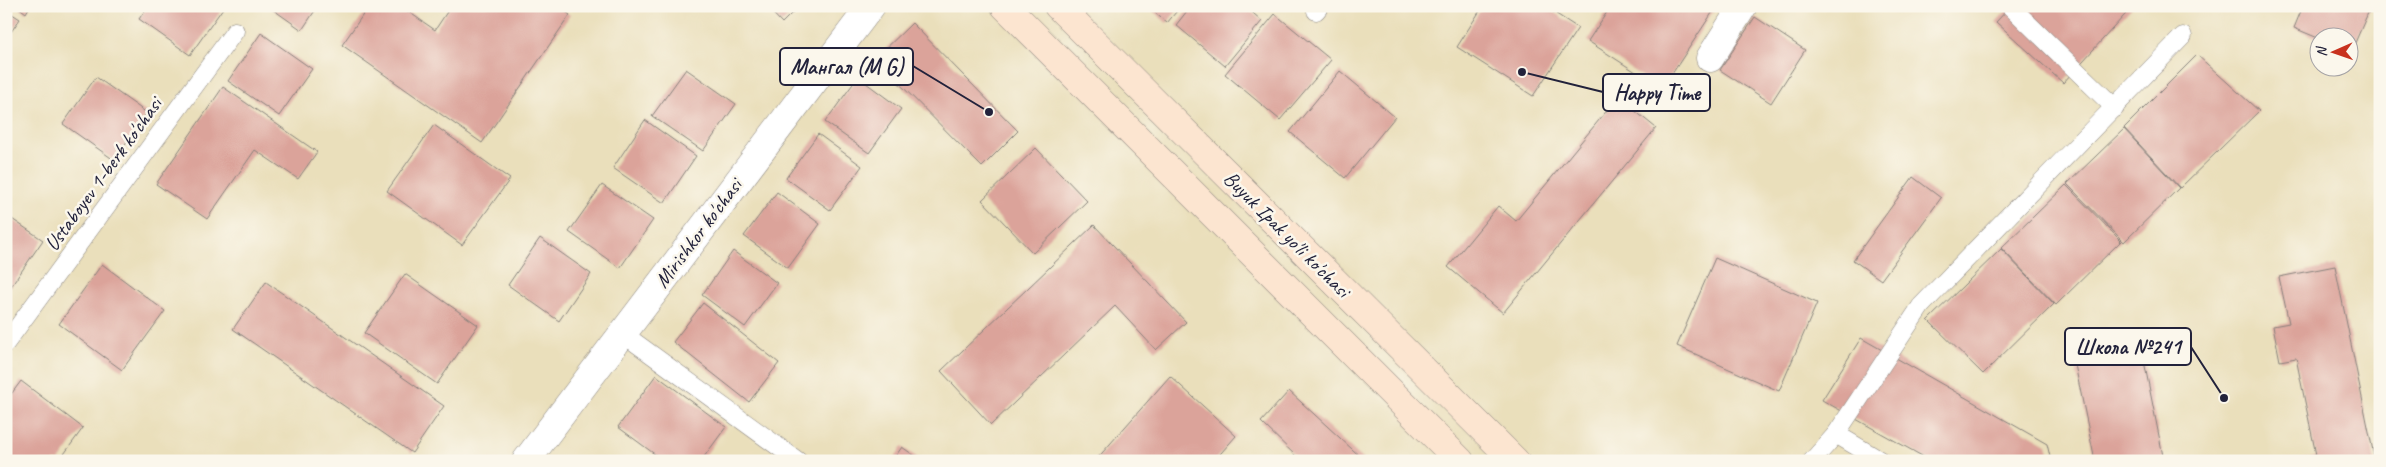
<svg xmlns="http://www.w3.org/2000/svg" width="2386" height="467" viewBox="0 0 2386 467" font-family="Caveat,sans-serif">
<rect width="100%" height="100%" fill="#fbf7ec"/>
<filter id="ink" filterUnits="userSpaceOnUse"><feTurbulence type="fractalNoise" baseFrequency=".02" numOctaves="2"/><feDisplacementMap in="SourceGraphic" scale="10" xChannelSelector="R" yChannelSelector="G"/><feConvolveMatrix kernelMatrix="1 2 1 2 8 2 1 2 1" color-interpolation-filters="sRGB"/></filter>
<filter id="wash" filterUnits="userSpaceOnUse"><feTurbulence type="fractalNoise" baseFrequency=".0096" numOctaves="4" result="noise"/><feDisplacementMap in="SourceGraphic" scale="20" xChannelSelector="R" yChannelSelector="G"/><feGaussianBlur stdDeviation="1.12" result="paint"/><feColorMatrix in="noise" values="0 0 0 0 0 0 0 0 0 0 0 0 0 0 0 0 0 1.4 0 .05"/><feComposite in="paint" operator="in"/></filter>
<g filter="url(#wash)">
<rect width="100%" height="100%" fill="#eadfbb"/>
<g id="blocks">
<g fill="#dba39a">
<polygon points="17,6 30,6 26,13"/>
<polygon points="148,6 221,6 223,8 190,55 139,19"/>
<polygon points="268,6 318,6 302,30"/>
<polygon points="369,6 400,6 435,30 451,6 558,6 570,15 482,143 342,45"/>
<polygon points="766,6 799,6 782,23"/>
<polygon points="1147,6 1181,6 1167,23"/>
<polygon points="1191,6 1245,6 1262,21 1225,66 1176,25"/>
<polygon points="1483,6 1544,6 1578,28 1533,96 1457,47"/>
<polygon points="1611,6 1714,6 1716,7 1662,89 1588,41"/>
<polygon points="2011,6 2133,6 2063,83 1996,22"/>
<polygon points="2303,6 2371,6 2351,52 2348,51 2348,38 2318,38 2294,28"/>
<polygon points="6,10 20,19 6,39"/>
<polygon points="1275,14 1331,60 1280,120 1225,74"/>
<polygon points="1755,17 1805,50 1771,103 1720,70"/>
<polygon points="912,23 1018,131 982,167 875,59"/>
<polygon points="261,33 312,69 279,116 228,81"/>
<polygon points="2197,55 2259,111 2180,188 2124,128"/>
<polygon points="686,69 736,104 703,151 652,116"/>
<polygon points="1340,71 1395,117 1345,178 1290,132"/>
<polygon points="96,77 147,113 114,160 63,124"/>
<polygon points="858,77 901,109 869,153 825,122"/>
<polygon points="223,87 317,152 298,179 255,150 207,219 156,184"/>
<polygon points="1618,97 1656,128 1503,313 1448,267 1498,206 1516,221"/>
<polygon points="645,120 696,156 664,203 613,168"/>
<polygon points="434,125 510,179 462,245 387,191"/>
<polygon points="2124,129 2179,188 2124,242 2067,184"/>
<polygon points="818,134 862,166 830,210 786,178"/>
<polygon points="1036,148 1087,201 1033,253 982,200"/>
<polygon points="1913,177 1941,198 1881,280 1853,260"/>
<polygon points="602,185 653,220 620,268 569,232"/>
<polygon points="2066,185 2121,241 2056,305 2001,248"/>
<polygon points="777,192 820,224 788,268 744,236"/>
<polygon points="6,215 43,240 10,288 6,285"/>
<polygon points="1094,225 1186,322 1156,350 1115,306 991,425 941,371"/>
<polygon points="540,238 591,274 559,321 508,285"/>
<polygon points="2001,249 2054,304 1983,374 1928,320"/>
<polygon points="733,251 777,283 745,327 702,295"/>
<polygon points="1715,258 1817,303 1779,391 1677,346"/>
<polygon points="102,264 165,311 122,370 59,324"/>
<polygon points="2335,266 2375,461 2293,461 2316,455 2296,358 2280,361 2273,326 2289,323 2279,277"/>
<polygon points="405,274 478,325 437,384 364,333"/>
<polygon points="266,282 444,406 412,453 233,329"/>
<polygon points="703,303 779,363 749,402 673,342"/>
<polygon points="1861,338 2047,444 2051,461 1931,461 1822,400"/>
<polygon points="2140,341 2164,461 2095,461 2073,355"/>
<polygon points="656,375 726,427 701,461 664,461 618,427"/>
<polygon points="1170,376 1236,436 1214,461 1095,461"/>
<polygon points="21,381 83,428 59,461 6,461 6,401"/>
<polygon points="1289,391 1365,461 1301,461 1261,422"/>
<polygon points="902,447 922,461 892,461"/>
</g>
</g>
</g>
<g filter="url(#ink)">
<use href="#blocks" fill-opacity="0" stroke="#86807b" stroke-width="1"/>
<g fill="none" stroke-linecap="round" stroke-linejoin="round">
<defs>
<g id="service">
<polyline points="2010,6 2115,108"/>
<polyline points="1316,11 1320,6"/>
<polyline points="622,333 798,461"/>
<polyline points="6,343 235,31"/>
<polyline points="1836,434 1881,461"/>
<polyline points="1812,461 1836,434 1921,306 2183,36"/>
</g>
<g id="minor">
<polyline points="1710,58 1743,6"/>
<polyline points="526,461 871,6"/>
</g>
<g id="secondary">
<polyline points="1005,6 1460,461"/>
<polyline points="1058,6 1515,461"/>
</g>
</defs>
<use href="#service" stroke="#86807b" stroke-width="19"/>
<use href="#minor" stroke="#86807b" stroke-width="29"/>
<use href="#secondary" stroke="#86807b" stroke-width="29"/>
<use href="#service" stroke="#fff" stroke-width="18"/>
<use href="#minor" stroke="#fff" stroke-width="28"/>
<use href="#secondary" stroke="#fce5d0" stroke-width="28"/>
</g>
</g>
<g text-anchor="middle" stroke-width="5" stroke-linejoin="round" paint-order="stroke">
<g font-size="21" fill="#22223b" stroke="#fbf7ec">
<text transform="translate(103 174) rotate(-54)" y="7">Ustaboyev 1-berk ko'chasi</text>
<text transform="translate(698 233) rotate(-53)" y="7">Mirishkor ko'chasi</text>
<text transform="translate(1287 234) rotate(45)" y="7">Buyuk Ipak yo'li ko'chasi</text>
</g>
</g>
<path fill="none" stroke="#22223b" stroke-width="2" d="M989 112L913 66M1522 72L1603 92M2224 398L2191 347"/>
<g fill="#22223b" stroke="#fbf7ec" stroke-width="2">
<circle cx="989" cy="112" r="5"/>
<circle cx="1522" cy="72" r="5"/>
<circle cx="2224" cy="398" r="5"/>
</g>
<g fill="#fbf7ec" stroke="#22223b" stroke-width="2">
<rect x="780" y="48" width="133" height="37" rx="5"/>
<rect x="1603" y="74" width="107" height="37" rx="5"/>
<rect x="2065" y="328" width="126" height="37" rx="5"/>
</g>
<g font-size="22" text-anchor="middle" font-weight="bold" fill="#22223b">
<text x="847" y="74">Мангал (M G)</text>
<text x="1657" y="100">Happy Time</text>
<text x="2128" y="354">Школа №241</text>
</g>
<rect width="2386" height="467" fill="none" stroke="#fbf7ec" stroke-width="25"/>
<g transform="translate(2334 52) rotate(268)"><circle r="24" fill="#fbf7ec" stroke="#a4a2a5"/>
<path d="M0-4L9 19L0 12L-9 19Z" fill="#c8321e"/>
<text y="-8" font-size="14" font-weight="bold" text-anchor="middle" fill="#22223b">N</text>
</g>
</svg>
